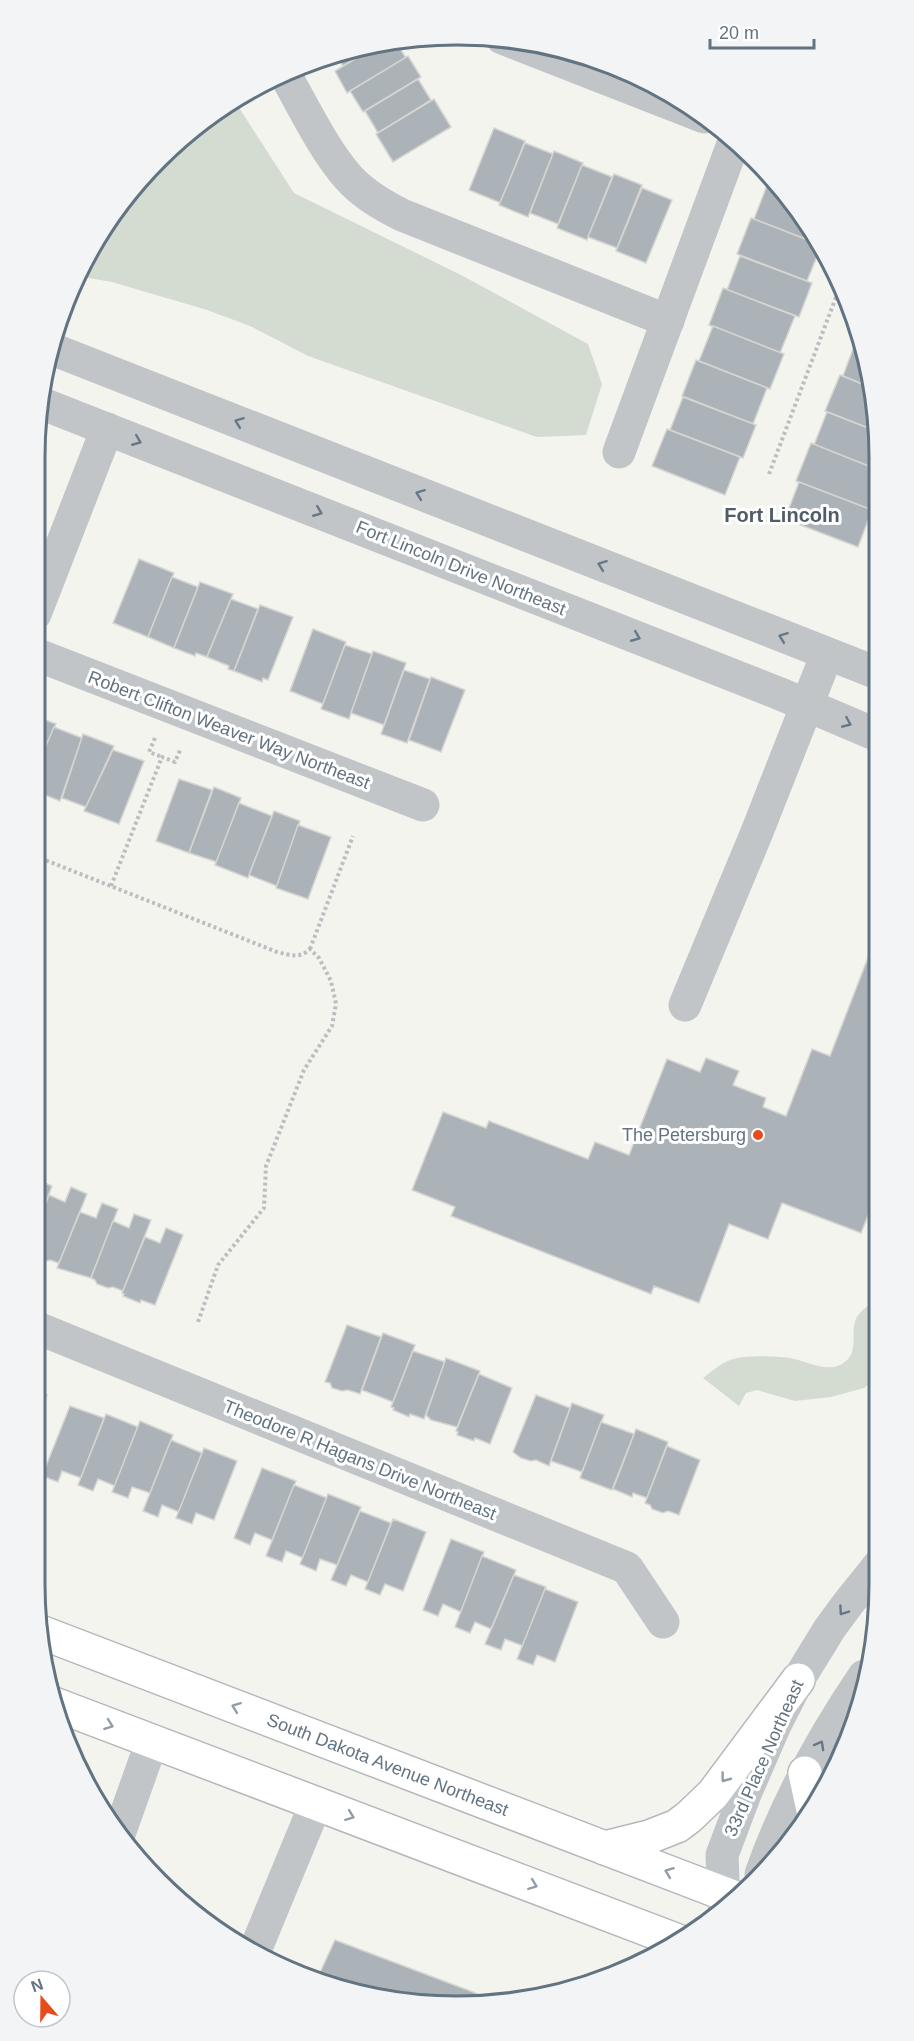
<svg xmlns="http://www.w3.org/2000/svg" width="914" height="2041" viewBox="0 0 914 2041" font-family="Arial,sans-serif">
<rect width="100%" height="100%" fill="#f4f4ef"/>
<g fill="#d4dbd0">
<path d="M234,100L294,193L461,275L588,344L602,384L586,435L537,437L308,356L250,326L207,310L112,282L77,276C104,216 148,163 199,122C210,114 223,107 234,100Z"/>
<path d="M879,1299V1377L864,1388L831,1397L795,1401L757,1390L746,1393L739,1406L703,1378C711,1372 721,1363 730,1360C745,1355 774,1356 790,1358C807,1361 831,1376 847,1360C860,1348 847,1326 860,1313C865,1307 873,1303 879,1299Z"/>
</g>
<g fill="#acb3b8" stroke="#d5d5d2" stroke-width="1.5">
<polygon points="395,41 406,58 347,93 335,71 381,43"/>
<polygon points="381,43 343,66 335,54 348,49"/>
<polygon points="408,56 421,77 363,112 350,91"/>
<polygon points="418,79 431,100 378,133 365,111"/>
<polygon points="434,99 451,127 393,162 376,134"/>
<polygon points="494,128 525,141 501,203 469,190"/>
<polygon points="525,143 553,154 528,217 499,205"/>
<polygon points="554,151 583,163 558,224 530,213"/>
<polygon points="582,165 612,177 587,240 557,228"/>
<polygon points="614,174 642,185 617,248 588,237"/>
<polygon points="768,183 779,188 792,200 818,244 754,219"/>
<polygon points="642,188 672,200 646,263 616,251"/>
<polygon points="751,218 818,244 820,249 807,281 737,254"/>
<polygon points="740,256 812,283 799,317 727,290"/>
<polygon points="723,288 795,316 780,353 709,325"/>
<polygon points="713,326 784,354 770,389 699,361"/>
<polygon points="856,330 860,343 853,340"/>
<polygon points="856,341 860,343 872,388 843,376"/>
<polygon points="696,360 767,388 753,424 682,396"/>
<polygon points="840,375 872,388 876,402 876,431 825,411"/>
<polygon points="683,397 756,425 743,458 670,430"/>
<polygon points="827,412 876,431 876,469 814,445"/>
<polygon points="667,429 740,457 725,495 652,466"/>
<polygon points="811,443 876,469 876,492 869,509 796,481"/>
<polygon points="799,482 872,510 858,547 785,519"/>
<polygon points="139,559 174,573 148,637 113,623"/>
<polygon points="172,577 198,587 174,648 148,637"/>
<polygon points="200,582 233,594 207,657 196,653 195,656 174,648"/>
<polygon points="231,599 258,609 234,671 228,669 229,666 207,657"/>
<polygon points="260,605 293,617 268,680 263,678 262,682 234,671"/>
<polygon points="313,629 346,642 323,704 290,691"/>
<polygon points="345,645 372,654 349,719 321,709"/>
<polygon points="373,651 406,663 384,725 351,713"/>
<polygon points="404,670 430,679 407,743 381,734"/>
<polygon points="431,677 465,690 441,752 409,740"/>
<polygon points="35,716 56,724 35,770"/>
<polygon points="54,727 82,738 60,801 35,791 35,771"/>
<polygon points="83,734 114,746 86,807 62,798"/>
<polygon points="113,750 144,761 119,824 84,811"/>
<polygon points="179,779 212,790 189,853 156,841"/>
<polygon points="214,787 241,798 217,862 189,853"/>
<polygon points="239,803 272,816 248,878 215,865"/>
<polygon points="274,811 300,821 277,886 249,875"/>
<polygon points="298,825 331,837 308,899 276,888"/>
<polygon points="869,955 877,959 878,957 878,1190 861,1233 782,1203 768,1239 729,1224 699,1303 654,1286 651,1294 451,1216 455,1207 412,1190 443,1112 486,1128 489,1121 588,1159 595,1142 629,1155 667,1059 700,1072 706,1058 739,1071 733,1085 766,1098 763,1107 786,1116 812,1049 830,1056"/>
<polygon points="36,1179 52,1186 35,1231 35,1184"/>
<polygon points="71,1187 87,1194 59,1263 50,1260 44,1262 35,1258 35,1231 49,1195 65,1202"/>
<polygon points="102,1203 118,1209 91,1278 57,1268 80,1212 96,1218"/>
<polygon points="134,1214 151,1220 123,1291 113,1287 108,1288 97,1284 95,1280 91,1278 113,1221 129,1228"/>
<polygon points="166,1228 183,1235 155,1305 141,1300 140,1303 123,1296 124,1294 122,1293 145,1237 160,1243"/>
<polygon points="347,1325 381,1337 360,1394 348,1390 342,1391 332,1388 330,1383 325,1382"/>
<polygon points="383,1333 415,1345 393,1402 362,1390"/>
<polygon points="413,1351 445,1362 424,1419 410,1414 409,1417 393,1410 394,1408 391,1407"/>
<polygon points="446,1358 480,1371 457,1427 431,1420 426,1415"/>
<polygon points="479,1374 512,1388 490,1444 475,1438 474,1441 457,1435 458,1432 456,1431"/>
<polygon points="35,1390 47,1395 35,1427"/>
<polygon points="536,1395 570,1408 549,1466 536,1460 531,1461 521,1458 513,1452"/>
<polygon points="572,1403 604,1415 582,1472 551,1461"/>
<polygon points="70,1406 104,1418 81,1478 62,1471 58,1482 42,1476"/>
<polygon points="106,1414 138,1427 115,1486 98,1479 93,1491 78,1485"/>
<polygon points="140,1421 173,1435 150,1493 132,1487 128,1498 112,1492"/>
<polygon points="601,1422 634,1434 612,1490 580,1478"/>
<polygon points="636,1429 668,1442 647,1498 633,1493 632,1497 613,1489"/>
<polygon points="171,1440 202,1453 179,1512 162,1505 158,1517 143,1511"/>
<polygon points="667,1446 700,1460 679,1515 668,1511 663,1513 652,1509 650,1505 645,1503"/>
<polygon points="204,1448 237,1461 214,1520 196,1513 192,1524 176,1518"/>
<polygon points="262,1468 296,1481 272,1540 255,1533 250,1545 234,1538"/>
<polygon points="294,1485 327,1498 303,1558 286,1551 282,1562 266,1556"/>
<polygon points="328,1494 361,1507 337,1565 320,1559 316,1571 300,1564"/>
<polygon points="360,1511 391,1523 368,1582 351,1575 346,1586 331,1580"/>
<polygon points="393,1519 426,1532 403,1591 385,1584 380,1595 365,1589"/>
<polygon points="451,1539 484,1552 461,1612 443,1604 438,1616 423,1610"/>
<polygon points="482,1556 516,1570 491,1629 475,1622 470,1633 455,1627"/>
<polygon points="514,1575 546,1587 523,1646 505,1639 501,1650 485,1644"/>
<polygon points="545,1589 578,1602 555,1662 537,1655 533,1665 517,1659"/>
<polygon points="335,1940 494,2000 493,2002 375,1998 318,1977"/>
</g>
<g fill="none" stroke-linecap="round" stroke-linejoin="round">
<defs>
<g id="major">
<path id="s1" d="M43,1633L733,1897"/>
<polyline points="54,1704 678,1941"/>
<polyline points="805,1773 813,1810"/>
<polyline points="605,1848 649,1837 677,1826 689,1817 713,1794 798,1680"/>
</g>
</defs>
<use href="#major" stroke="#b4b8bc" stroke-width="36"/>
<g stroke="#bbbdbf" stroke-width="4" stroke-dasharray="3 3" stroke-linecap="butt">
<polyline points="769,474 841,284"/>
<polyline points="155,738 149,752 162,757"/>
<path d="M35,856L277,952C290,955 300,959 310,949L319,958L331,981L336,1004L332,1026L304,1070L266,1166L264,1208L218,1265L198,1322"/>
<polyline points="111,886 162,757 175,762 181,748"/>
<polyline points="310,949 353,836"/>
</g>
<g stroke="#c1c5c8" stroke-width="33">
<polyline points="502,38 704,117"/>
<path d="M284,73C304,107 322,147 348,177C363,194 382,205 402,215L668,321"/>
<polyline points="52,349 877,673"/>
<polyline points="43,404 778,693 877,735"/>
<polyline points="619,452 733,144"/>
<polyline points="35,614 107,429"/>
<polyline points="35,654 423,805"/>
<polyline points="685,1005 757,832 827,654"/>
<polyline points="35,1327 627,1568 663,1622"/>
<polyline points="119,1834 152,1741"/>
<path d="M761,1874C786,1803 822,1738 864,1676"/>
<polyline points="724,1904 722,1855 745,1794 775,1725 798,1680 830,1628 850,1601 879,1565"/>
<polyline points="254,1953 316,1803"/>
</g>
<use href="#major" stroke="#fff" stroke-width="33"/>
</g>
<defs><path id="oneway-chevron" d="M-2-3.5L2.5 0L-2 3.5" fill="none" stroke-width="1.6" stroke-linecap="round" stroke-linejoin="round" transform="scale(1.5)"/></defs>
<g stroke="#677785">
<use href="#oneway-chevron" transform="translate(239 422) rotate(-159)"/>
<use href="#oneway-chevron" transform="translate(137 441) rotate(22)"/>
<use href="#oneway-chevron" transform="translate(420 494) rotate(-159)"/>
<use href="#oneway-chevron" transform="translate(318 512) rotate(22)"/>
<use href="#oneway-chevron" transform="translate(602 565) rotate(-159)"/>
<use href="#oneway-chevron" transform="translate(636 637) rotate(22)"/>
<use href="#oneway-chevron" transform="translate(783 637) rotate(-159)"/>
<use href="#oneway-chevron" transform="translate(847 723) rotate(23)"/>
<use href="#oneway-chevron" transform="translate(843 1611) rotate(125)"/>
<use href="#oneway-chevron" transform="translate(820 1745) rotate(-61)"/>
</g>
<g stroke="#919da7">
<use href="#oneway-chevron" transform="translate(236 1707) rotate(-159)"/>
<use href="#oneway-chevron" transform="translate(109 1725) rotate(20)"/>
<use href="#oneway-chevron" transform="translate(725 1778) rotate(127)"/>
<use href="#oneway-chevron" transform="translate(350 1816) rotate(21)"/>
<use href="#oneway-chevron" transform="translate(669 1872) rotate(-159)"/>
<use href="#oneway-chevron" transform="translate(533 1885) rotate(21)"/>
</g>
<circle fill="#e74c1c" stroke="#fff" stroke-width="2" cx="758" cy="1135" r="6"/>
<g text-anchor="middle" stroke-width="6" stroke-linejoin="round" paint-order="stroke">
<g font-size="18" fill="#627381" stroke="#fff">
<text transform="translate(461 568) rotate(22)" y="6">Fort Lincoln Drive Northeast</text>
<text transform="translate(229 730) rotate(21)" y="6">Robert Clifton Weaver Way Northeast</text>
<text transform="translate(360 1460) rotate(22)" y="6">Theodore R Hagans Drive Northeast</text>
<text transform="translate(764 1758) rotate(-66)" y="6">33rd Place Northeast</text>
<text dy="6" stroke="none"><textPath href="#s1" startOffset="369">South Dakota Avenue Northeast</textPath></text>
</g>
<g font-size="18" fill="#627381" stroke="#fff" text-anchor="end">
<text x="746" y="1141">The Petersburg</text>
</g>
<g font-size="20" font-weight="bold" fill="#505c66" stroke="#fff">
<text x="782" y="522">Fort Lincoln</text>
</g>
</g>
<path d="M0 0H914V2041H0ZM457 45H457A412 412 0 0 1 869 457V1584A412 412 0 0 1 457 1996H457A412 412 0 0 1 45 1584V457A412 412 0 0 1 457 45Z" fill="#f2f4f5" fill-rule="evenodd"/>
<path fill="none" stroke="#627381" stroke-width="3" d="M457 45H457A412 412 0 0 1 869 457V1584A412 412 0 0 1 457 1996H457A412 412 0 0 1 45 1584V457A412 412 0 0 1 457 45Z"/>
<g transform="translate(42 1999) rotate(340)"><circle r="28" fill="#ffffff" stroke="#c0c7cd" stroke-width="1.5"/>
<path d="M0-4.5L10 22L0 15L-10 22Z" fill="#e74c1c"/>
<text y="-9" font-size="16" font-weight="bold" text-anchor="middle" fill="#627381">N</text>
</g>
<path d="M710 39v9h104v-9" fill="none" stroke="#627381" stroke-width="3"/>
<text x="719" y="39" font-size="18" fill="#627381" stroke="#ffffff" stroke-width="4.5" paint-order="stroke">20 m</text>
</svg>
